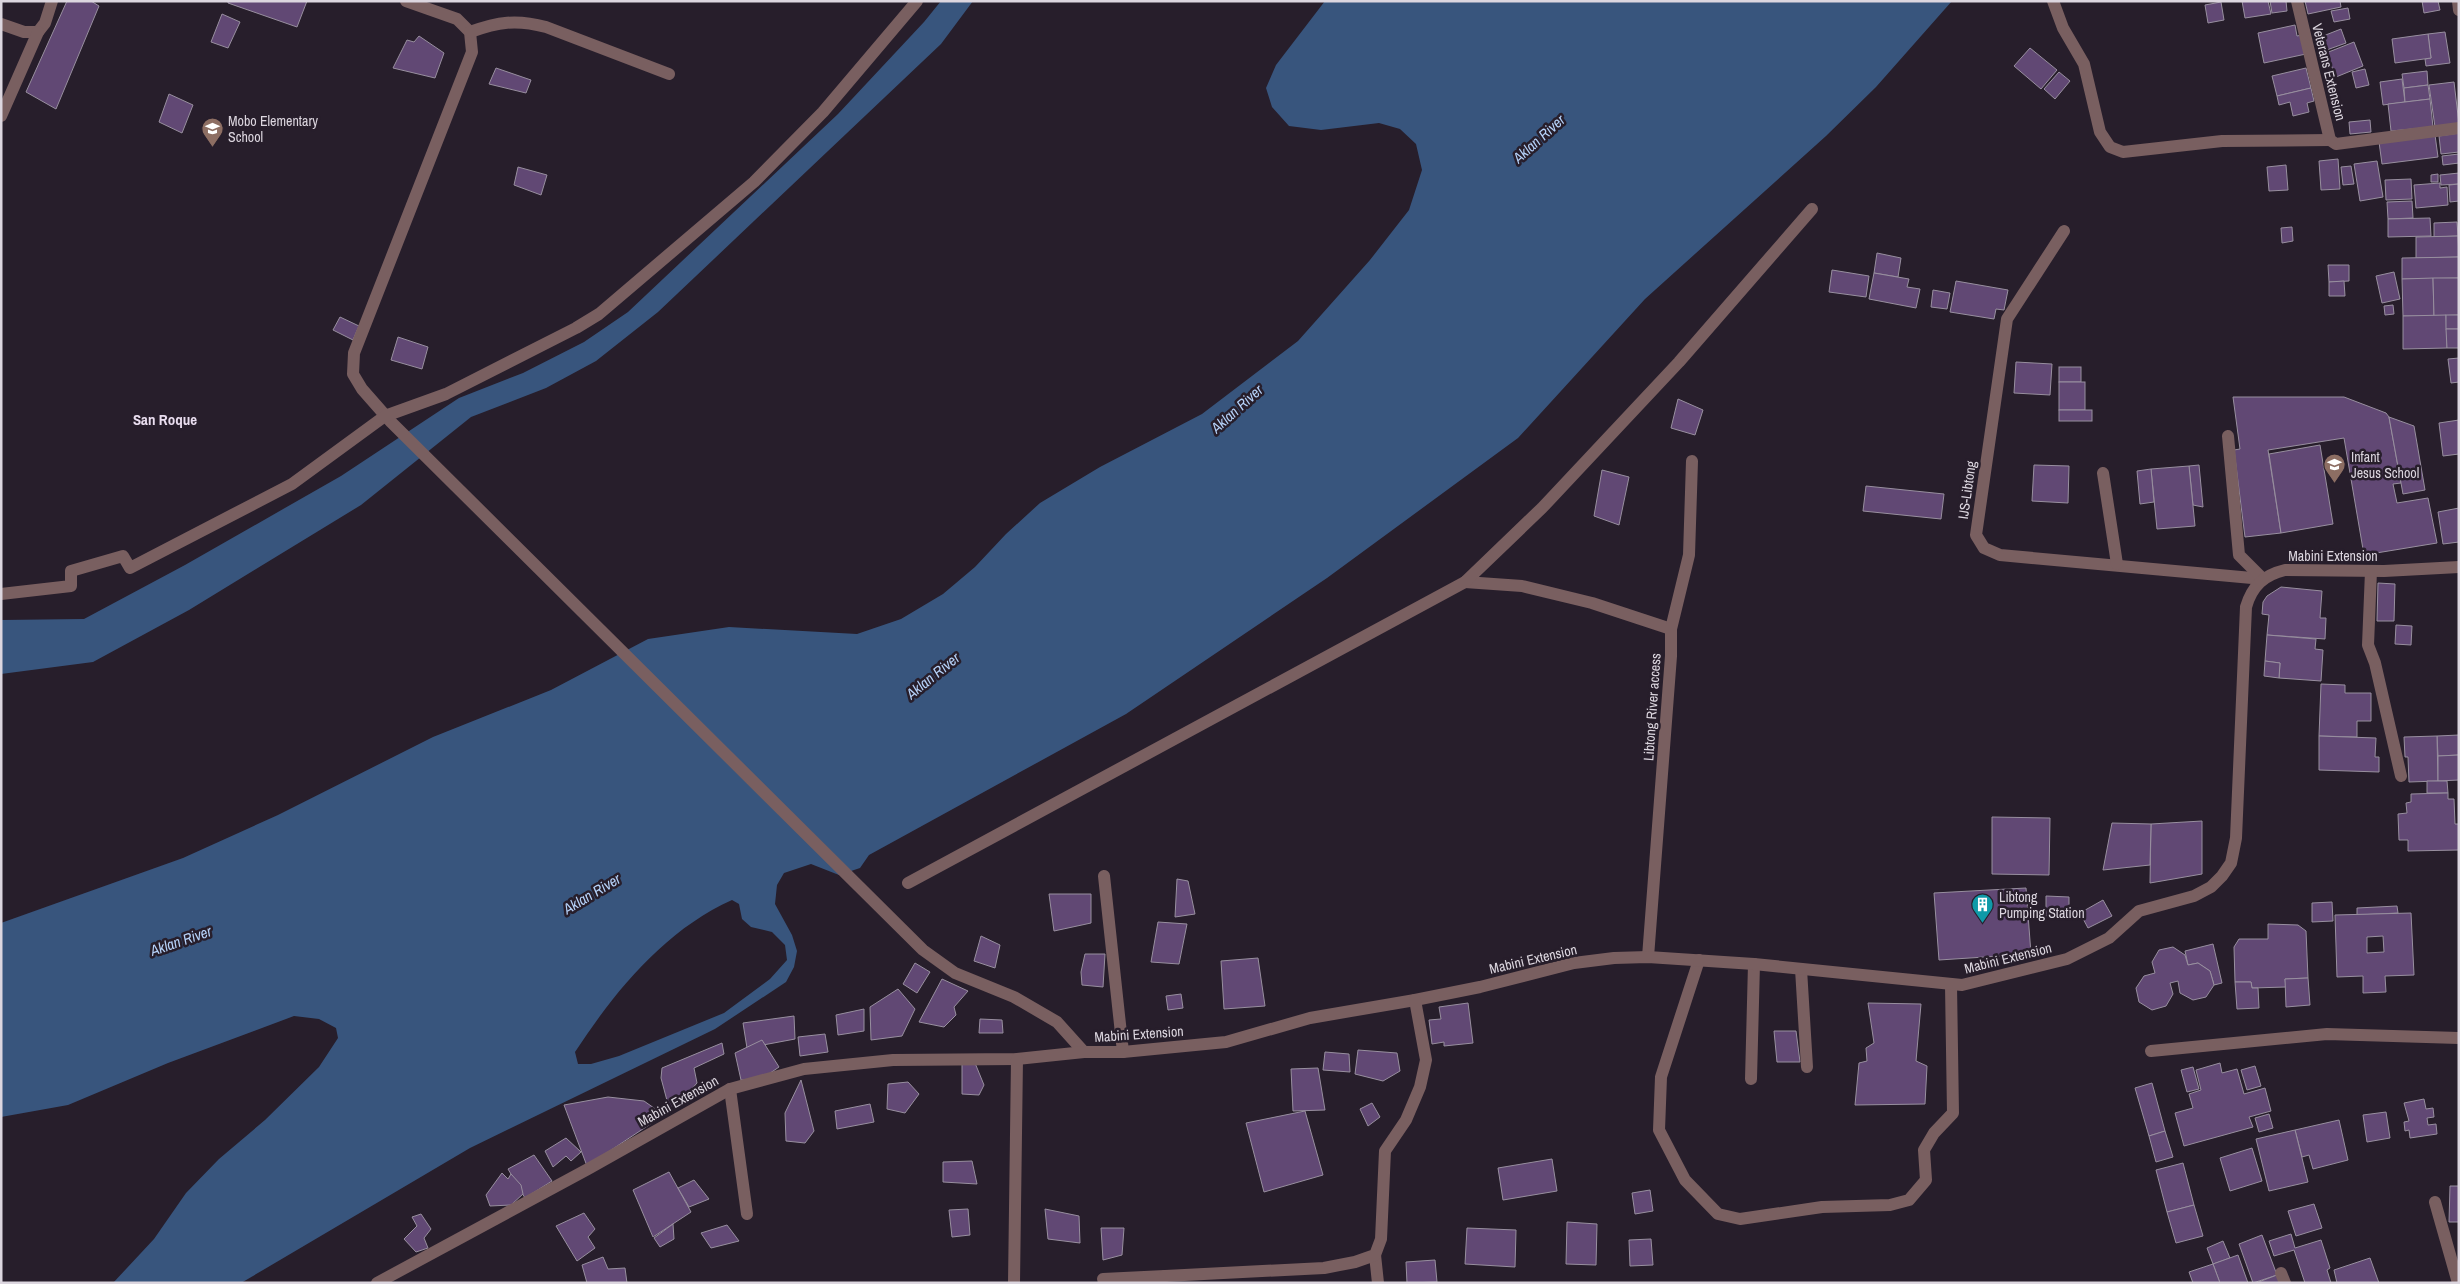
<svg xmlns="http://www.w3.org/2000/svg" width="2460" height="1284" viewBox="0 0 2460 1284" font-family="'Archivo Narrow',sans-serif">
<rect width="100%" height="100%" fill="#271e2b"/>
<g fill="#38557d" fill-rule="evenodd">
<polygon points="941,1 973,1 941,44 658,312 596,361 546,388 471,417 361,505 189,610 93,662 1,674 1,620 84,619 185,565 341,476 459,398 523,373 584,342 628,312 838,114 924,22"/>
<path d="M1325,1H1952L1876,87L1826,136L1645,299L1518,438L1327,578L1126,714L869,855L860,868L839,875L811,864L784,873L777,885L775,904L792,935L797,951L794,967L786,982L715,1029L470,1148L241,1283H113L154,1239L186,1193L219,1159L265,1120L319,1067L338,1038L336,1028L319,1019L294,1016L168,1063L68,1105L1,1117V923L183,858L278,815L433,737L551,690L648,639L729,627L857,634L901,619L943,594L975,567L1006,534L1040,503L1100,467L1202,414L1298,341L1370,260L1409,210L1422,170L1416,144L1400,129L1379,123L1321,130L1289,126L1272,107L1266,88L1276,65ZM732,900L739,904L742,919L751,927L772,932L785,945L787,960L770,979L724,1013L619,1056L591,1064H578L575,1052C615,991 665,930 732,900Z"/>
</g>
<g fill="#614874" stroke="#988f9f" fill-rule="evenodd">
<polygon points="67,1 91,1 99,6 56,109 26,92"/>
<polygon points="228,1 307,1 297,27 228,3"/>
<polygon points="2242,1 2268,1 2271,14 2245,18"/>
<polygon points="2270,1 2286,1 2287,11 2272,13"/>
<polygon points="2305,1 2340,1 2341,7 2308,14"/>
<polygon points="2422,1 2438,1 2440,10 2424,13"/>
<polygon points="2221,2 2224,20 2208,23 2205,5"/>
<polygon points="2348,8 2350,19 2334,22 2331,11"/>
<polygon points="222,14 240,22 228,48 211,42"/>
<polygon points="2295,25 2297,36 2302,35 2306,54 2264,63 2258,33"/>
<polygon points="2341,29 2346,43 2324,51 2318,38"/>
<polygon points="2445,32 2450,63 2426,66 2425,59 2431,58 2428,34"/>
<polygon points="2428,34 2431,58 2395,63 2392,39"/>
<polygon points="419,36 444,53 435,78 393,68 407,40 414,42"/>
<polygon points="2354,42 2363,66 2336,77 2326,53"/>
<polygon points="2030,48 2057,70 2041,89 2014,66"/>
<polygon points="496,68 531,80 526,93 489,84"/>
<polygon points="2306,68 2311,88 2277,96 2272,76"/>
<polygon points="2365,69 2369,85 2356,88 2352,72"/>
<polygon points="2427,71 2428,85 2404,88 2402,74"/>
<polygon points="2059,72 2070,81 2055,99 2044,89"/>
<polygon points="2402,79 2405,102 2383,105 2380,82"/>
<polygon points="2454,82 2459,124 2435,127 2429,85"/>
<polygon points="2428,85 2430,99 2405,102 2404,88"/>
<polygon points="2311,88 2314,101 2307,103 2309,112 2293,116 2290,102 2279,105 2277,96"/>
<polygon points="169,94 193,105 182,133 159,122"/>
<polygon points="2430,99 2433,127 2391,131 2388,104"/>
<polygon points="2370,120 2371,132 2350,134 2349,122"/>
<polygon points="2459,133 2459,152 2441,154 2439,136"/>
<polygon points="2435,135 2438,157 2382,164 2379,142"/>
<polygon points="2459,154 2459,163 2443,165 2442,156"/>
<polygon points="2338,159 2340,189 2321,190 2319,161"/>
<polygon points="2377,161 2383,197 2360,201 2354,164"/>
<polygon points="2286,165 2288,190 2269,191 2267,167"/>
<polygon points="2351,166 2354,184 2343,185 2341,167"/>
<polygon points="518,167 547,175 541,195 514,185"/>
<polygon points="2459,173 2459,184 2441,185 2440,175"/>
<polygon points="2438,174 2438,182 2431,182 2431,175"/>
<polygon points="2411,179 2412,199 2386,200 2385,180"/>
<polygon points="2440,183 2440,188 2447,187 2448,205 2416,208 2414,185"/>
<polygon points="2459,184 2459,201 2450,202 2449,185"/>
<polygon points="2412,201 2413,218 2388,219 2387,202"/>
<polygon points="2430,218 2431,236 2388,237 2388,219"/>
<polygon points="2457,222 2458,236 2434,237 2434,223"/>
<polygon points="2292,227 2293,241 2282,243 2281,228"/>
<polygon points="2458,236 2459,257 2416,258 2416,237"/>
<polygon points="1877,253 1901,258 1898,277 1874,273"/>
<polygon points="2459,257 2459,278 2402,279 2402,258"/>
<polygon points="2328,265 2349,265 2349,281 2329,282"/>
<polygon points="1832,270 1869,276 1866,297 1829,292"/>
<polygon points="2394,272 2400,299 2382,303 2376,276"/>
<polygon points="1874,273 1909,279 1907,287 1920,289 1916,308 1869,299"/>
<polygon points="2433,278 2434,316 2403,316 2402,279"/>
<polygon points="2433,278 2459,278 2459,315 2434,316"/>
<polygon points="1956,281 2008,290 2004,310 1996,309 1994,319 1950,312"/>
<polygon points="2344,281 2345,296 2329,296 2329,282"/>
<polygon points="1933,290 1950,293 1947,309 1931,307"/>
<polygon points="2393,305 2394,314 2385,315 2384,306"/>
<polygon points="2446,315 2447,348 2403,349 2403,316"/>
<rect x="2446" y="315" width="13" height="14"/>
<polygon points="340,317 359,326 353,340 333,330"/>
<polygon points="2446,329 2459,329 2459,348 2447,348"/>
<polygon points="398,337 428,347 422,369 391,360"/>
<polygon points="2459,358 2459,382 2451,383 2448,359"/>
<polygon points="2016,362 2052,364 2050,395 2014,393"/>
<rect x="2059" y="367" width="22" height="15"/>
<rect x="2059" y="382" width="26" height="28"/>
<polygon points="2233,397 2344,397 2386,413 2389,417 2401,483 2393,484 2397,503 2428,498 2437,543 2364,555 2344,438 2268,450 2281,533 2245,537 2234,450 2240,449"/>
<polygon points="1678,399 1703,410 1695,435 1671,428"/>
<rect x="2059" y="410" width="33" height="11"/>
<polygon points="2389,417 2414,426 2425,490 2403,494"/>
<polygon points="2459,420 2459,454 2443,456 2439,423"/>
<polygon points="2320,445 2333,524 2281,533 2269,454"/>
<polygon points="2034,465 2069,466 2068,503 2032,501"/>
<polygon points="2199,465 2203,507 2193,505 2189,466"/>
<polygon points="2189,466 2195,526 2157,529 2151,469"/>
<polygon points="2151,469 2154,502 2140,504 2137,471"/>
<polygon points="1602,470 1629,477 1619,525 1594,516"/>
<polygon points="1866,486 1944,494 1941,519 1863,511"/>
<polygon points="2459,508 2459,542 2443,544 2438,512"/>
<polygon points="2378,583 2395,584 2394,621 2377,621"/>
<polygon points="2281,587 2322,591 2320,618 2326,618 2325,639 2267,635 2269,615 2262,614 2263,602 2267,596"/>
<polygon points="2396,625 2412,626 2411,645 2395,644"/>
<polygon points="2267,635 2316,639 2315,649 2323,650 2321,681 2279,678 2280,663 2265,661"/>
<polygon points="2265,661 2280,663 2279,678 2264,676"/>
<polygon points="2321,684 2345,685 2345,693 2371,693 2371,721 2357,721 2357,737 2319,736"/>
<polygon points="2459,735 2459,755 2438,756 2437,736"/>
<polygon points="2319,736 2376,738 2375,757 2379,757 2379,772 2319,770"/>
<polygon points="2437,736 2438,781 2409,782 2408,757 2405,757 2404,737"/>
<polygon points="2459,755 2459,780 2438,781 2438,756"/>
<polygon points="2427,781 2447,781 2448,793 2427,793"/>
<polygon points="2448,793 2448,799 2454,799 2455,824 2459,824 2459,850 2408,851 2408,840 2399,840 2398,814 2407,813 2406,803 2411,802 2411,794"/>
<polygon points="1992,817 2050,818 2049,875 1992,874"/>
<polygon points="2202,821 2202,874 2150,883 2151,824"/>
<polygon points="2112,823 2151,824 2150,865 2103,870"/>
<polygon points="1177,879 1188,881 1195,914 1175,917"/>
<polygon points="2026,888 2031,954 1939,960 1934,893"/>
<polygon points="1049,894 1091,894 1091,923 1054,931"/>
<polygon points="2046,896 2069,897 2069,916 2046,916"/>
<polygon points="2103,900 2112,916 2088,928 2080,913"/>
<polygon points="2332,902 2333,921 2312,922 2312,903"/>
<polygon points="2397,906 2398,913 2357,915 2357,908"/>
<path d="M2411,913L2414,975L2385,976L2386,992L2363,993V976L2337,977L2335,915ZM2383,936L2384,952L2367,953V937Z"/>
<polygon points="1158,922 1187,924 1179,964 1151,962"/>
<polygon points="2268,924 2298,925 2306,931 2308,978 2285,979 2286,987 2252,988 2251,982 2235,982 2234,947 2239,939 2268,939"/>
<polygon points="981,936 1000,945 995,968 974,961"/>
<polygon points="2213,944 2222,983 2214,985 2210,971 2198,963 2188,965 2185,951"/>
<polygon points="2173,947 2185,955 2188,965 2198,963 2210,971 2214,985 2206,997 2193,1000 2180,993 2178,981 2170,983 2173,994 2166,1006 2152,1010 2139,1002 2136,988 2144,976 2155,973 2152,962 2159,950"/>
<polygon points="1085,954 1105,954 1103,987 1082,985 1081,972"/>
<polygon points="1258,958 1265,1006 1224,1009 1221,961"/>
<polygon points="915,963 930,972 917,993 903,984"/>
<polygon points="2308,978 2310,1005 2286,1007 2285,979"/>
<polygon points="942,979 968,991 954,1007 956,1015 944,1027 919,1022"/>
<polygon points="2235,982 2251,982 2252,988 2258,988 2259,1008 2237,1009"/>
<polygon points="898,989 915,1009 902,1036 871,1040 870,1007"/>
<polygon points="1181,994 1183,1008 1168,1010 1166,996"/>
<polygon points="1468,1003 1473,1043 1444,1046 1444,1042 1432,1044 1429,1020 1441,1019 1439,1007"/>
<polygon points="1868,1003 1921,1004 1916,1061 1927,1066 1925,1104 1855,1105 1859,1063 1867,1061 1866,1048 1874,1043"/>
<polygon points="864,1009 864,1031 838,1035 836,1015"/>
<polygon points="794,1016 795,1039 747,1048 743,1023"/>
<polygon points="980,1019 1002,1020 1003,1033 979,1033"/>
<polygon points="1774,1031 1796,1031 1800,1062 1777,1062"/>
<polygon points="825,1034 828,1052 800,1056 798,1037"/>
<polygon points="762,1040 779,1067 760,1080 741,1080 735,1053"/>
<polygon points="722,1043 724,1054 694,1068 697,1083 689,1092 692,1098 669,1108 661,1078 662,1068"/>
<polygon points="1358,1050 1397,1053 1400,1071 1383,1081 1355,1074"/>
<polygon points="1325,1052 1349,1054 1350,1072 1323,1070"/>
<polygon points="962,1061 975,1063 984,1085 979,1095 962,1094"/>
<polygon points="2220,1063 2222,1073 2237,1069 2244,1094 2265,1088 2271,1111 2249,1117 2253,1127 2184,1146 2175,1113 2193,1108 2189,1094 2201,1090 2196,1070"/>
<polygon points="2255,1066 2261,1086 2247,1090 2241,1070"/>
<polygon points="2193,1067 2199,1089 2187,1092 2181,1070"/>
<polygon points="1318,1068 1325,1110 1293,1111 1291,1069"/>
<polygon points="801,1080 814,1131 805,1143 786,1141 785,1113"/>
<polygon points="908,1082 919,1094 905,1113 887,1109 888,1084"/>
<polygon points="2152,1083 2165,1131 2149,1136 2135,1088"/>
<polygon points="608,1097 644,1101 664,1115 587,1166 564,1105"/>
<polygon points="2424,1099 2426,1109 2433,1108 2434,1117 2427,1118 2428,1125 2436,1124 2437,1134 2410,1138 2409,1130 2405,1131 2404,1122 2409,1121 2404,1103"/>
<polygon points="1372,1103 1380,1117 1368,1126 1360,1109"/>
<polygon points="870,1104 874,1122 837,1129 835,1111"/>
<polygon points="1305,1111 1323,1175 1264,1192 1246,1123"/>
<polygon points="2386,1112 2390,1138 2367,1142 2363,1115"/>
<polygon points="2269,1114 2273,1128 2259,1132 2255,1118"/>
<polygon points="2339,1120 2348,1160 2313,1169 2309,1155 2302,1157 2295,1130"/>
<polygon points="2295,1130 2308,1182 2269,1191 2256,1139"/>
<polygon points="2165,1131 2173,1157 2156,1162 2149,1136"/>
<polygon points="566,1138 581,1152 571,1161 566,1156 553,1167 545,1151"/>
<polygon points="2252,1148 2262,1181 2230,1191 2220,1158"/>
<polygon points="534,1155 552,1181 525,1198 508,1169"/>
<polygon points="1552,1159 1557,1191 1503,1200 1498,1168"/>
<polygon points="972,1161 977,1184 943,1182 943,1162"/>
<polygon points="2183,1163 2194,1205 2167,1212 2156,1170"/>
<polygon points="669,1172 691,1212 653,1237 633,1190"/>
<polygon points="502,1173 508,1179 511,1174 521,1185 523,1194 511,1205 490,1206 486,1195"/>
<polygon points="694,1180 709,1199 689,1207 678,1188"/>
<polygon points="2450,1186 2459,1186 2459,1222 2449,1222"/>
<polygon points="1650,1190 1653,1211 1635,1214 1632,1193"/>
<polygon points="2314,1204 2322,1228 2296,1236 2288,1211"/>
<polygon points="2194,1205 2203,1236 2176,1243 2167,1212"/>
<polygon points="968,1209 970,1235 952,1237 949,1210"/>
<polygon points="1045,1209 1079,1216 1080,1243 1048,1239"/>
<polygon points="584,1213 595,1229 588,1237 595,1248 577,1261 556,1226"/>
<polygon points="421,1214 431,1229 424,1238 428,1248 416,1252 404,1239 417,1226 412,1217"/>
<polygon points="1567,1222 1597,1224 1596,1265 1566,1264"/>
<polygon points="673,1224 674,1239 660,1247 654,1238"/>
<polygon points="727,1225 739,1241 711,1248 701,1233"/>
<polygon points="1101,1228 1124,1228 1122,1255 1103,1260"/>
<polygon points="1467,1228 1516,1230 1515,1267 1465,1264"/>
<polygon points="2291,1234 2295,1248 2321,1240 2330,1268 2327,1270 2331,1283 2305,1283 2294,1250 2274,1256 2269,1241"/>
<polygon points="2262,1235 2277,1275 2253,1283 2239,1244"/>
<polygon points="1651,1239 1653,1265 1630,1266 1629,1240"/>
<polygon points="2223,1241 2230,1258 2213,1264 2207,1248"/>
<polygon points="2238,1255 2248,1283 2220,1283 2213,1264"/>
<polygon points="603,1257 608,1269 625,1268 627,1283 587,1283 582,1265"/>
<polygon points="2370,1258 2379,1283 2337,1283 2334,1270"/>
<polygon points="1435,1260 1437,1282 1407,1283 1406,1262"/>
<polygon points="2213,1264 2220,1283 2193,1283 2189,1272"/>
<polygon points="2277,1275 2280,1283 2256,1283"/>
</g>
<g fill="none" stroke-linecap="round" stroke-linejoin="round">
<g stroke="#795f60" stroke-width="12">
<polyline points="406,1 457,19 470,32 472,52 354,353 353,374 362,389 391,422 923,950 955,973 1014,997 1057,1022 1084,1052"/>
<polyline points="2053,1 2063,28 2084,64 2100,132 2110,147 2123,152 2222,141 2330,140"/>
<polyline points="2297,1 2330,140 2336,144 2459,128"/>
<polyline points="2458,1 2459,10"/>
<polyline points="1,24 24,32 38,32 45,23 52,1"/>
<path d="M470,32C498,22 516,19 546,27L669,74"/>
<polyline points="1,116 38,32"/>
<polyline points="2064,231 2007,319 1976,535 1984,548 2000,555 2263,579"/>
<polyline points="2228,436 2239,555 2263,579"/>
<polyline points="2103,473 2117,564"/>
<polyline points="2371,571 2368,645 2375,663 2401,776"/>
<polyline points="1465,582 1522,586 1592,603 1671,629"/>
<polyline points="1,594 71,586 71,571 123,556 130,568 292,484 385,416 446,394 576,328 599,314 754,182 823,112 917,1"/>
<polyline points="1104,876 1123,1052"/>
<polyline points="908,883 1465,582 1542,508 1679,362 1812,209"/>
<polyline points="1648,957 1671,656 1671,629 1689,555 1692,461"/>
<polyline points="1699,960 1661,1077 1659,1130 1685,1180 1718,1214 1740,1219 1822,1207 1890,1205 1909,1200 1926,1180 1924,1150 1934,1133 1953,1113 1951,985"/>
<polyline points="1801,969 1807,1067"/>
<polyline points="2151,1051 2327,1034 2459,1038"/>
<polyline points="1751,1079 1754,964"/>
<polyline points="730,1089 747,1214"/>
<polyline points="2435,1202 2458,1283"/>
<polyline points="1375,1255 1378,1283"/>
<polyline points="2281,1273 2285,1283"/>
<polyline points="1103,1279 1165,1276"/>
<path d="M377,1283L588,1169L730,1089L804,1069L893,1060L1017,1059L1084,1052H1123L1226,1042L1310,1018L1415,1000L1480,987L1574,963L1614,958L1648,957L1754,964L1962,985L2067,959L2109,938L2139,911L2194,896L2211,887L2222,876L2231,863L2236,838L2246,607C2252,586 2264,575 2285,570L2384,571L2459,567"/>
<polyline points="1014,1283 1017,1059"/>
<polyline points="1165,1283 1165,1276 1324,1268 1355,1262 1375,1255 1381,1239 1385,1151 1406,1120 1420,1087 1426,1060 1415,1000"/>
</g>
</g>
<defs>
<symbol id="school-pin" viewBox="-11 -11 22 30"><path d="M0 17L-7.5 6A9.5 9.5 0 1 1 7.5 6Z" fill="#8d6e63" stroke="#271e2b"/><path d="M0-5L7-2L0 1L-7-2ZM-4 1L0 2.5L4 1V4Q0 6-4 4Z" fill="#fff"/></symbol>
<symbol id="building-pin" viewBox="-11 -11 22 30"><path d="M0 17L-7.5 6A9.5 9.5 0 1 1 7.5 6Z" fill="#0f9aa8" stroke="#271e2b"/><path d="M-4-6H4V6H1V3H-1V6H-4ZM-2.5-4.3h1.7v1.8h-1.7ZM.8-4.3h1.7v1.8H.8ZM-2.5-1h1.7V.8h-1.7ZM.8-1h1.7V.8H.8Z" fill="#fff"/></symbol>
</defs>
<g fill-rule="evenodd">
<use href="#school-pin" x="200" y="116" width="25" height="34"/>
<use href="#school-pin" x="2322" y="452" width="25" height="34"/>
<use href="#building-pin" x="1970" y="892" width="25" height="34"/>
</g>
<g text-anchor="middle" stroke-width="5" stroke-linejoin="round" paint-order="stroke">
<g font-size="14" fill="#dcd6df" stroke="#271e2b">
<text transform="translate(2329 72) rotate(76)" y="5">Veterans Extension</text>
<text transform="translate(1967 490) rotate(-82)" y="5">IJS-Libtong</text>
<text x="2333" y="561">Mabini Extension</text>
<text transform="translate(1652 707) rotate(-86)" y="5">Libtong River access</text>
<text transform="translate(2008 958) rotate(-14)" y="5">Mabini Extension</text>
<text transform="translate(1533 959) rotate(-13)" y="5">Mabini Extension</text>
<text transform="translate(1139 1034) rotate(-4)" y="5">Mabini Extension</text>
<text transform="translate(678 1101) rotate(-29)" y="5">Mabini Extension</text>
</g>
<g font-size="14" fill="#dcd6df" stroke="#271e2b" text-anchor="start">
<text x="228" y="126">Mobo Elementary<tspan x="228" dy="16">School</tspan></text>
<text x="2351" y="462">Infant<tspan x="2351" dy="16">Jesus School</tspan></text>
<text x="1999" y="902">Libtong<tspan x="1999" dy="16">Pumping Station</tspan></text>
</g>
<g font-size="15" font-style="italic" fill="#b6d2f9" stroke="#271e2b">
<text transform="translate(1539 139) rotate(-42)" y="5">Aklan River</text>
<text transform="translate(1237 409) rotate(-42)" y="5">Aklan River</text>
<text transform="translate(933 676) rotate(-39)" y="5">Aklan River</text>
<text transform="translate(592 894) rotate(-31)" y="5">Aklan River</text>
<text transform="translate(181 941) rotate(-19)" y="5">Aklan River</text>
</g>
<g font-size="15" font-weight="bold" fill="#e9ddef" stroke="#271e2b">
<text x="165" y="425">San Roque</text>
</g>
</g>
<rect width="2460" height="1284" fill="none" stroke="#dcd6df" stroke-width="5"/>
</svg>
